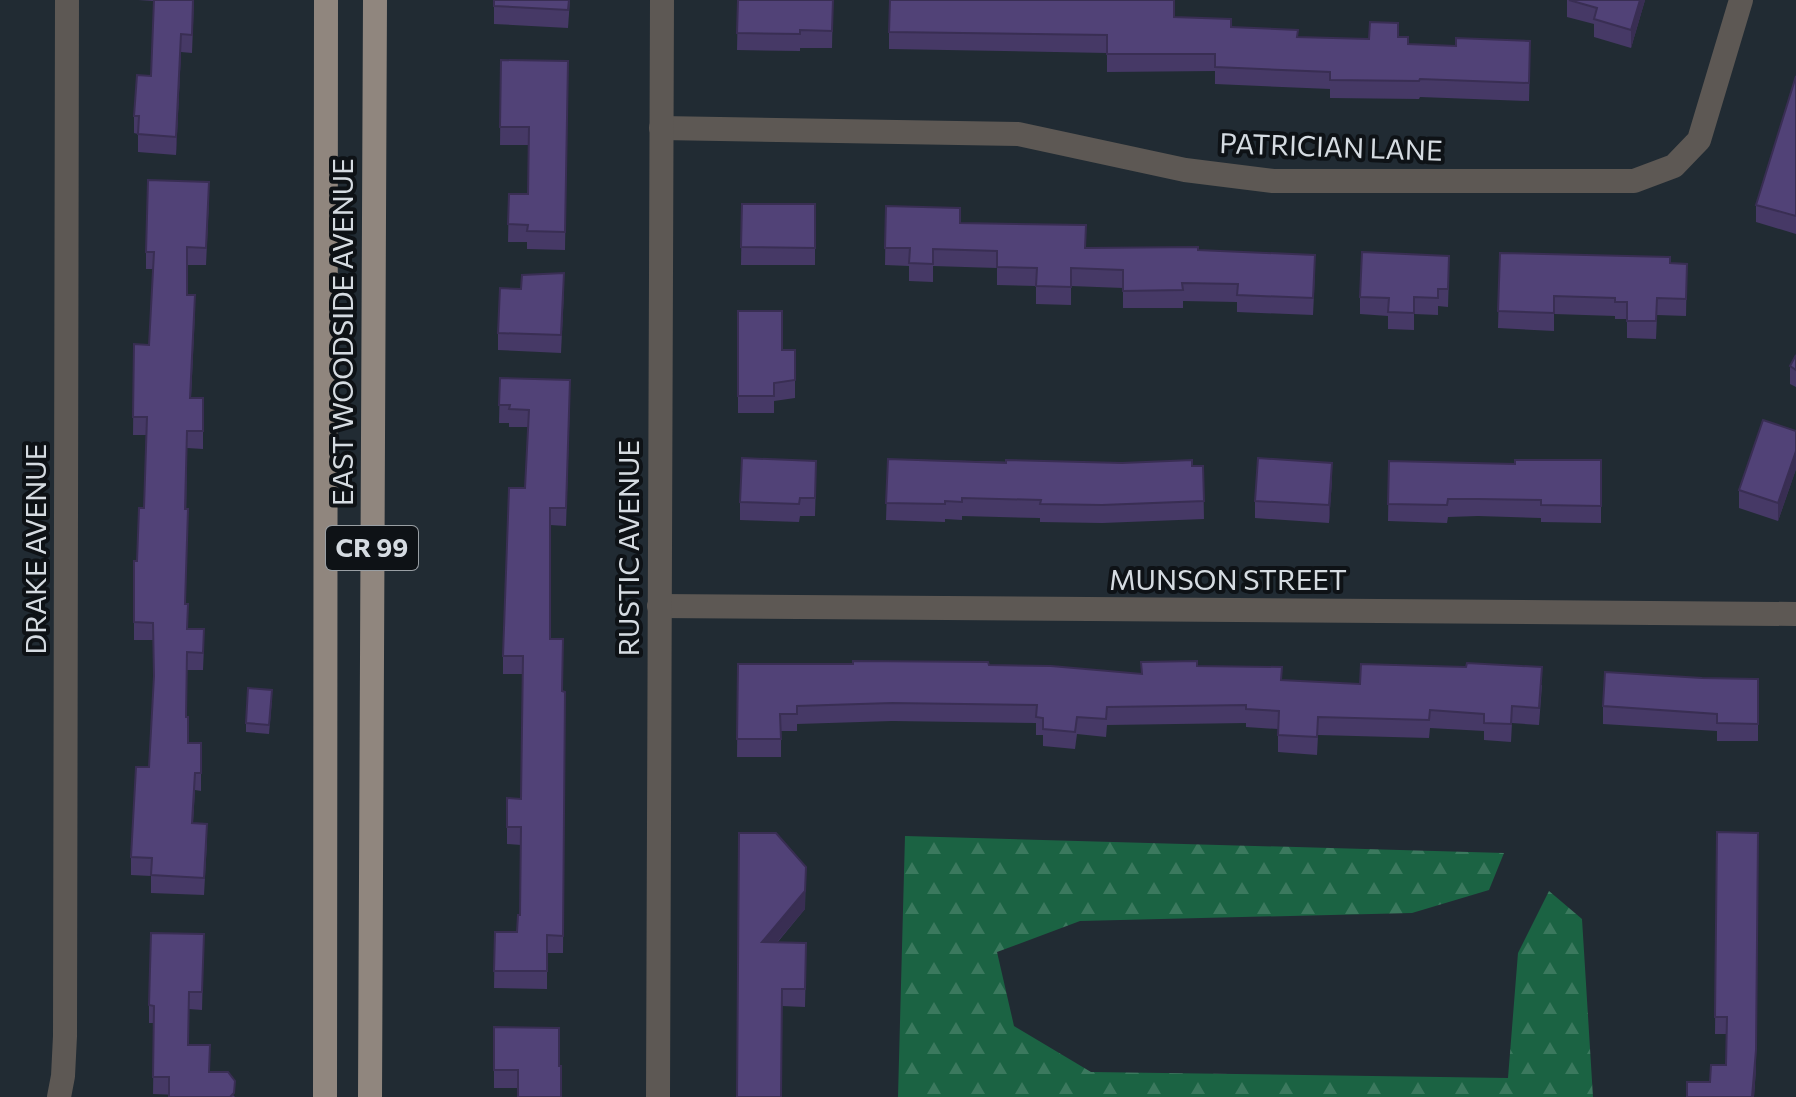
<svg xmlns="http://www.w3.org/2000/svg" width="1796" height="1097" viewBox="0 0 1796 1097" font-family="Commissioner,sans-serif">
<defs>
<pattern id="forest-firs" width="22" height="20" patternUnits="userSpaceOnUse" patternTransform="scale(2)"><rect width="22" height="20" fill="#1b6343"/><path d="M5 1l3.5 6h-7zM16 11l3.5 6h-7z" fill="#3b795e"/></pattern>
</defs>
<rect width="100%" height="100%" fill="#212b33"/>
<polygon fill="url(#forest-firs)" points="905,836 1504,853 1489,890 1412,913 1080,921 997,952 1014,1026 1091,1072 1508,1078 1518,953 1549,891 1582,919 1593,1097 898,1097"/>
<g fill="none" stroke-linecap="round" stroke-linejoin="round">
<g stroke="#5d5854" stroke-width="24">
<polyline points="661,128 1018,134 1185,170 1273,181 1634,181 1674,166 1699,140 1741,0"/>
<polyline points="659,606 1796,614"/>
<polyline points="59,1097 63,1076 65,1036 67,0"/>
<polyline points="658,1097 662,0"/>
</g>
<g stroke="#90867e" stroke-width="24">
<polyline points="325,1097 326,0"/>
<polyline points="370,1097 375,0"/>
</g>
</g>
<g fill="#463966">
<polygon points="138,0 194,0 192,53 181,52 176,155 138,152 138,134 134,133 134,116 151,76 154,1"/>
<polygon points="494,0 570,0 568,28 494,24"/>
<polygon points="738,0 833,0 832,48 800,48 800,51 737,50"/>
<polygon points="1567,0 1645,0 1631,48 1594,37 1594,24 1567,17"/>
<polygon points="1174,17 1298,37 1369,39 1398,37 1408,44 1530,59 1529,101 1420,97 1419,99 1330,98 1330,89 1215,84 1215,71 1107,72 1107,53 889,49 889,32"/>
<polygon points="501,60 568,61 565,250 527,249 527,242 508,242 509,194 528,194 529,145 500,145"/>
<polygon points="1796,76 1796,234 1756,222 1756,205"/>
<polygon points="209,200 206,265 187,265 187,295 195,312 191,398 203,416 203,449 187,448 185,604 188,629 204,647 203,670 187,670 186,717 188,743 201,743 201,791 195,790 193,823 207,841 204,895 151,893 151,876 131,875 131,857 149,767 154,680 153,640 134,640 134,561 137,561 144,508 146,435 133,435 134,344 149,345 153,269 146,269 146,252"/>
<polygon points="742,204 815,204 815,265 741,265"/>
<polygon points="886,206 960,223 1085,248 1198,250 1315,273 1313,315 1237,312 1237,302 1183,301 1183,308 1123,308 1123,288 1071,286 1071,305 1036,304 1036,286 997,285 997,268 933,266 933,282 909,281 909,266 885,265"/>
<polygon points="1500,253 1687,264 1686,316 1657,315 1656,339 1627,338 1627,319 1615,319 1615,316 1554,314 1554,331 1498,328"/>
<polygon points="1449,273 1448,307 1438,306 1438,315 1414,314 1414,330 1388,329 1388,316 1360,314 1360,297"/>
<polygon points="521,289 564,291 561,353 498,350 498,333"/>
<polygon points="738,311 782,350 795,350 795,398 774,401 774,413 738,413"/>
<polygon points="1796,355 1796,387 1790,384 1790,366"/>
<polygon points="500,378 570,398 566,526 550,525 550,639 562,691 565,709 563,953 547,953 547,989 494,988 495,932 517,932 520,915 521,845 507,844 507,827 521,799 523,674 503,674 503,656 525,488 528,427 509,427 509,423 499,423"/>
<polygon points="1796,431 1796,469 1778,521 1739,508 1739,490"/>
<polygon points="888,459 1203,466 1204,519 1102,523 1040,522 1040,518 962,516 962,520 945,519 945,522 886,520"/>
<polygon points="1601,460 1601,523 1541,522 1541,518 1478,516 1448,517 1447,523 1388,521 1389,461 1515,464"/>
<polygon points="816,478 815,516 800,516 799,522 740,520 740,502"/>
<polygon points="1332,480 1329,523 1255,518 1255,501"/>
<polygon points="738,664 989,665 1142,674 1197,666 1282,680 1360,684 1542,685 1539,725 1512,723 1511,742 1484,740 1484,731 1430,728 1429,738 1318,735 1317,755 1278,752 1278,729 1246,727 1246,723 1107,725 1106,737 1077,734 1075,749 1043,746 1043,735 1036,735 1036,723 892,721 797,724 797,731 781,731 781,757 737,757"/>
<polygon points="1702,678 1758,679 1758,741 1717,741 1717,731 1603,724 1603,706"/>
<polygon points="272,699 269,734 246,732 246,723"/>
<polygon points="1717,832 1756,1068 1754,1097 1687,1097 1710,1082 1726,1065 1726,1034 1715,1034"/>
<polygon points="739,833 806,867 805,909 777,943 806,961 805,1007 782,1006"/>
<polygon points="204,934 202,1010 189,1009 188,1045 210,1072 235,1097 153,1094 154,1023 149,1023 149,1005"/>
<polygon points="494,1027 559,1028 518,1088 494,1088"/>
</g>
<g fill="#392e53">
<polygon points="1640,0 1645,0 1631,48 1631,30"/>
<polygon points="181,34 181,52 176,155 176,137"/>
<polygon points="1796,451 1796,469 1778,521 1778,503"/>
<polygon points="1332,463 1332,480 1329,523 1329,505"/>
<polygon points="1758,833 1756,1068 1754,1097 1752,1097"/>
<polygon points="805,891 805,909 762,960 762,942"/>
</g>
<g fill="#514277" stroke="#392e53" stroke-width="2">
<polygon points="154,0 193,0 192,35 181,34 176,137 138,134 139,116 134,116 137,75 151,76"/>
<polygon points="494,0 569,0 568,10 494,6"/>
<polygon points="738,0 833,0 832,31 800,30 800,34 737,33"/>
<polygon points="890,0 1174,0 1174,17 1231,19 1231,27 1298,30 1297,37 1369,39 1370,22 1398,23 1398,37 1408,37 1408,44 1456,46 1456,38 1530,41 1529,83 1420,79 1419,81 1330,80 1330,72 1215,67 1215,54 1107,54 1107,35 889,32"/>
<polygon points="1569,0 1640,0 1631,30 1594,19 1597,8"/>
<polygon points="501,60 568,61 565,232 527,231 528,225 508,224 509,194 528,194 529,127 500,127"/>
<polygon points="1796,76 1796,216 1756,205"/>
<polygon points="148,180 209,182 206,248 187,247 187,295 195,295 190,398 203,398 203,431 187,431 185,509 188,509 185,604 188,604 187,629 204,629 203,653 187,652 186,717 188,717 188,743 201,743 201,773 195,773 192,823 207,824 204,878 151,875 152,858 131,857 136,767 149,767 154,676 153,623 134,622 134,561 137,561 139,508 144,508 147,417 133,417 134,344 149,345 154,252 146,252"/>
<polygon points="742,204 815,204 815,248 741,247"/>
<polygon points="886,206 960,208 960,223 1086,225 1085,248 1198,247 1198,250 1315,255 1313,298 1237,295 1238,284 1182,283 1183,290 1123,291 1123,270 1071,268 1071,287 1036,286 1037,268 997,267 997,251 933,249 933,264 909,263 910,248 885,248"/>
<polygon points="1362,252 1449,256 1448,289 1438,289 1438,298 1414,297 1414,313 1388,312 1389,298 1360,297"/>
<polygon points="1500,253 1670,257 1670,263 1687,264 1686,299 1657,298 1656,321 1627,321 1627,302 1615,302 1615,298 1554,296 1554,313 1498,311"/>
<polygon points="564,273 561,335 498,333 500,288 521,289 522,275"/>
<polygon points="738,311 782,311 782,350 795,350 795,380 774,383 774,396 738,396"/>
<polygon points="1796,355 1796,370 1790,366"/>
<polygon points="500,378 570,380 566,508 550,508 550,639 563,639 562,691 565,692 563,936 547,935 547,971 494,971 495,932 517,932 518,915 520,915 521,827 507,827 507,798 521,799 523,656 503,656 509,488 525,488 529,410 509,409 510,405 499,405"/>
<polygon points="1763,420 1796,431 1796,451 1778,503 1739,490"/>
<polygon points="742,458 816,461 815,498 800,498 799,504 740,502"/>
<polygon points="1258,458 1332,463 1329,505 1255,501"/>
<polygon points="888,459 1006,463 1006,460 1122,463 1192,460 1192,466 1203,466 1204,501 1102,505 1040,504 1041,500 962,498 962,502 945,501 945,504 886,503"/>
<polygon points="1515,460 1601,460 1601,506 1541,505 1541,500 1478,499 1448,499 1447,505 1388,504 1389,461 1515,464"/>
<polygon points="853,661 988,662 989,665 1051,666 1142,674 1141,662 1197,661 1197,666 1282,667 1281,680 1360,684 1361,664 1466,667 1467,663 1542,667 1539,708 1512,706 1511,724 1484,723 1484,714 1430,710 1429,720 1318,717 1317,737 1278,735 1279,711 1246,709 1246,705 1107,707 1106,719 1077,717 1075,732 1043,729 1043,718 1036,717 1037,705 892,703 797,706 797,714 780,714 781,739 737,739 738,664 853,664"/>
<polygon points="1605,672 1702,678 1758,679 1758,724 1717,723 1717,714 1603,706"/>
<polygon points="248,688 272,690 269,725 246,723"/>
<polygon points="1717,832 1758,833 1756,1050 1752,1097 1687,1097 1687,1082 1710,1082 1711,1065 1726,1065 1727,1017 1715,1017"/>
<polygon points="739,833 776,833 806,867 805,891 762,942 806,943 805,989 782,989 781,1097 737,1097"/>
<polygon points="151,933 204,934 202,992 189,992 188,1045 210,1045 209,1072 228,1072 235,1081 234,1093 230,1097 169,1097 169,1077 153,1077 154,1006 149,1005"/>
<polygon points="494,1027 559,1028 559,1066 561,1066 561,1097 518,1097 518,1070 494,1070"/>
</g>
<g text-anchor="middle" stroke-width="8" stroke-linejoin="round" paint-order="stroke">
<rect fill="#0e1216" stroke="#999fa4" stroke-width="2" x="326" y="526" width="92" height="44" rx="6"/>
<g font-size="26" font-weight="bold" fill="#d5dbe1">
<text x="372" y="557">CR 99</text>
</g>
<g font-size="28" fill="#d5dbe1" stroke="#0e1216">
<text transform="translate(1331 147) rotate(2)" y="10">PATRICIAN LANE</text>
<text transform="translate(343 332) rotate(-90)" y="10">EAST WOODSIDE AVENUE</text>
<text transform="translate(629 548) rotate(-90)" y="10">RUSTIC AVENUE</text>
<text transform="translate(36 549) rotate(-90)" y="10">DRAKE AVENUE</text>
<text x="1228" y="590">MUNSON STREET</text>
</g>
</g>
</svg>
